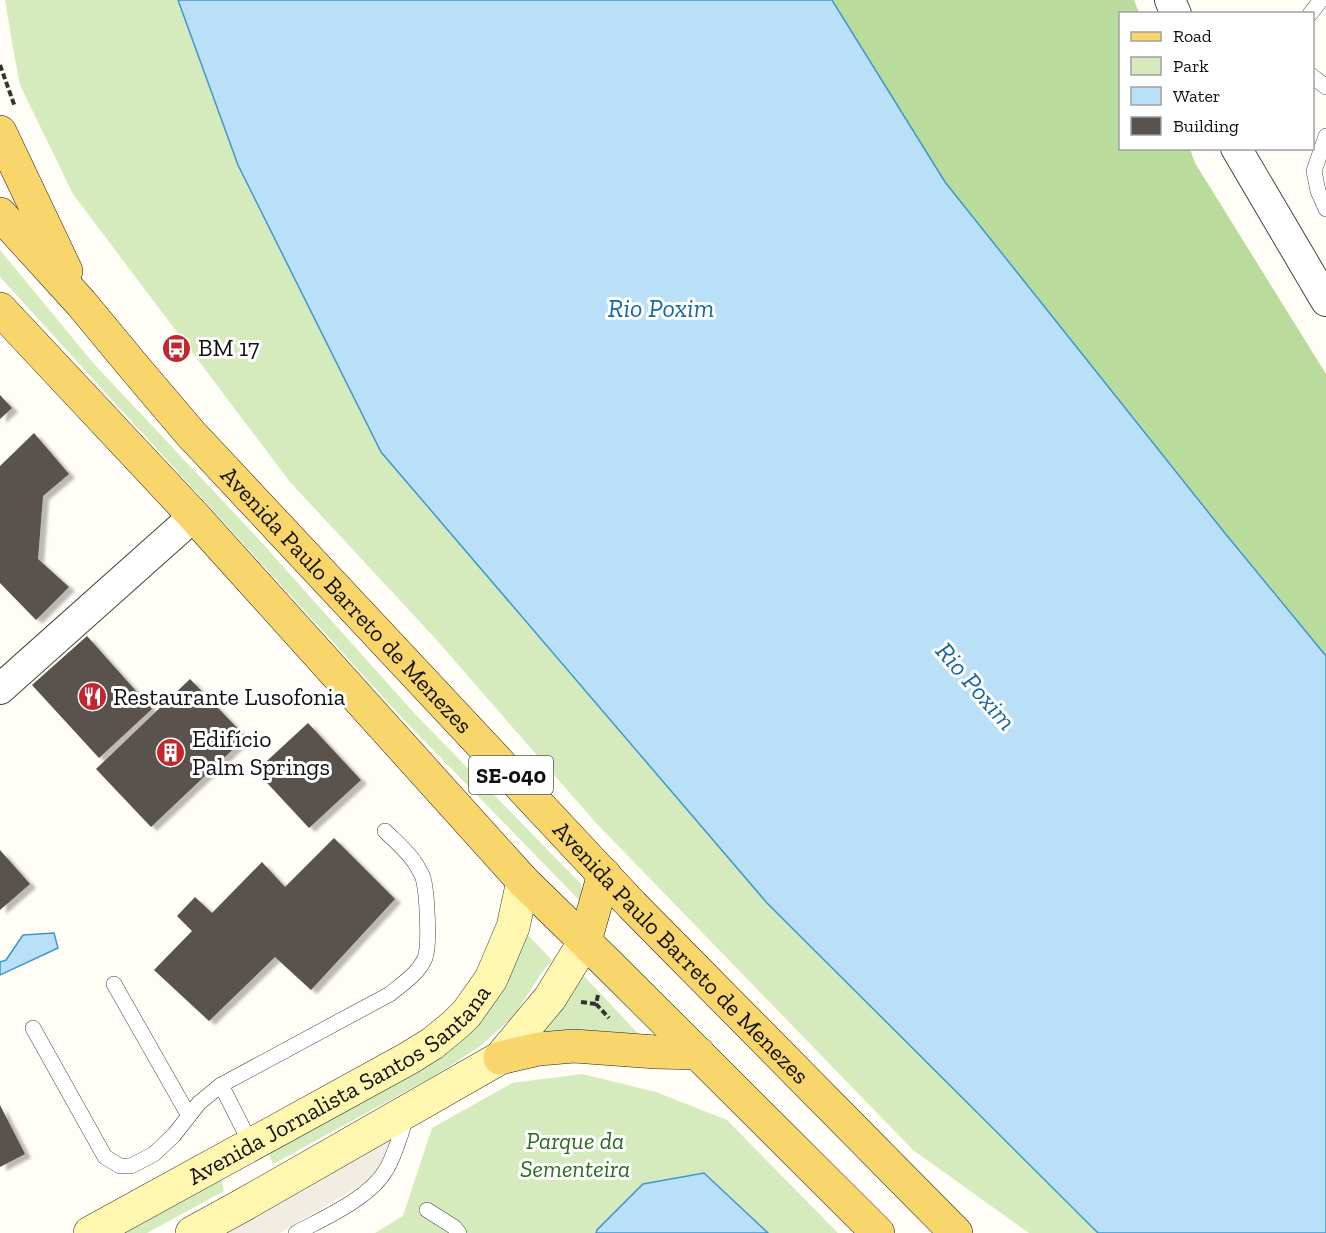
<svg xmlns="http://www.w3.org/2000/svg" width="1326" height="1233" viewBox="0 0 1326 1233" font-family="'Zilla Slab',serif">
<defs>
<filter id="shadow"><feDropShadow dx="6" dy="4" stdDeviation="1.5" flood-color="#0004"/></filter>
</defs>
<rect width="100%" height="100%" fill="#fffdf5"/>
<g fill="#d5ebbd">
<polygon points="5,0 178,0 238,165 381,452 1067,1203 1098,1233 1029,1233 913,1150 596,823 434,637 290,482 73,194 20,85 13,48"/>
<polygon points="0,250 94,364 253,533 414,713 581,884 583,904 406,722 0,277"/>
<polygon points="524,931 552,960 540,975 514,1016 479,1047 434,1076 273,1164 266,1149 412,1070"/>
<polygon points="583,975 647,1043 531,1039"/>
<polygon points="582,1074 656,1092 727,1120 838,1233 375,1233 403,1216 432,1128 512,1083"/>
<polygon points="221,1177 224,1191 147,1233 119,1233"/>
</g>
<polygon fill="#b9dc9c" points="832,0 1134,0 1139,13 1120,14 1120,148 1190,149 1195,163 1326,374 1326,656 1224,532 945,182"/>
<polygon fill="#f1ede2" points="408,1110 386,1170 280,1233 191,1233"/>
<g fill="#b9e0f7" stroke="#3f96cf" stroke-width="1.5">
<polygon points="178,0 832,0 945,182 1224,532 1326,656 1326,1233 1098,1233 767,903 381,452 238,165"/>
<polygon points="54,933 58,948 0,975 0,962 6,960 23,935"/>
<polygon points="704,1173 768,1233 596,1233 597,1230 643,1184"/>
</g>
<g fill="#5a524d" filter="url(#shadow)">
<polygon points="0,395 12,408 0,419"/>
<polygon points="34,433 69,474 43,496 38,559 69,587 36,620 0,583 0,466"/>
<polygon points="87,636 152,709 99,758 32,685"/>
<polygon points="190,679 246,737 151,827 96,769"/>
<polygon points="308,723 361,780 309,828 256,771"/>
<polygon points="334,838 395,899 311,990 275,957 209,1021 154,970 192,931 177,916 195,897 212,913 262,862 285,887"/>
<polygon points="0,850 30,884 0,910"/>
<polygon points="0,1105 25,1154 0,1167"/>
</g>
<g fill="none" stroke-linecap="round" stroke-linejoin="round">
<defs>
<g id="lane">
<polyline points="1310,14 1321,0"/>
<polyline points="1312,76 1326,87"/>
<polyline points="1326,136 1314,171 1318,191 1326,209"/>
<polyline points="114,984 189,1116"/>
<polyline points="33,1028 105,1157 120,1166 131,1166 154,1154 174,1135 199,1103 221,1085"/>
<path d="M251,1144L221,1085L390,994C402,984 419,973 425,958C430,946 427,891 423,878C422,874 419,870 417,866C409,852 396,842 385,831"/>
<polyline points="427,1210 454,1227 459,1233"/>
<path d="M296,1233C324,1218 370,1198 386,1170C395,1155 402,1131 407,1114"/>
</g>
<g id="street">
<polyline points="1170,0 1176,14"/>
<polyline points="1236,148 1326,301"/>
<polyline points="0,689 194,516"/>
</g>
<g id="secondary">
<path id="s1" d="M90,1233L409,1058L433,1043L456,1024L467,1013L491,979L513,927L523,881"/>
<polyline points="192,1233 243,1205 500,1058 550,998 585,941"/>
</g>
<g id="primary">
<polyline points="0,132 66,271"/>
<path id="s2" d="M0,214L81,303L134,367L191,434L632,905L956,1233"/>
<polyline points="0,309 194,516 523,881 607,963 878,1233"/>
<polyline points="585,941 604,874"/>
<polyline points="500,1058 539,1049 574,1046 656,1052 698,1053"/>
</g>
</defs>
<use href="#lane" stroke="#444" stroke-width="16"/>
<use href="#street" stroke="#444" stroke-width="32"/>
<use href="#secondary" stroke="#333" stroke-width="34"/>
<use href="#primary" stroke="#222" stroke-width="34"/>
<g stroke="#333" stroke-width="4" stroke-dasharray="6 3" stroke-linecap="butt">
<polyline points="0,65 15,107"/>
<polyline points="598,995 596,1004 609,1018"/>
<polyline points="581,1002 596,1004"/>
</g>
<use href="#lane" stroke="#fff" stroke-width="15"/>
<use href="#street" stroke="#fff" stroke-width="30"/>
<use href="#secondary" stroke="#fff6b0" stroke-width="33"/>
<use href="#primary" stroke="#f9d66b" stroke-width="33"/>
</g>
<defs>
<symbol id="bus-disc" viewBox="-11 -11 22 22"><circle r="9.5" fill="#c4262e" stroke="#fff"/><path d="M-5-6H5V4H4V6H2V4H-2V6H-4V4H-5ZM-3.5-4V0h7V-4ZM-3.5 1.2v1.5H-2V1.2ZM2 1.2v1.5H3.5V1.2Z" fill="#fff"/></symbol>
<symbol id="restaurant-disc" viewBox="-11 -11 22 22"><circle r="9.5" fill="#c4262e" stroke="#fff"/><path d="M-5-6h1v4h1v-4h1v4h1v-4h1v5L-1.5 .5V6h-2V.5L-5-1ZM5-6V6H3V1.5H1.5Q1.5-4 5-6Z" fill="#fff"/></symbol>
<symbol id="building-disc" viewBox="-11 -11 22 22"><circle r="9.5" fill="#c4262e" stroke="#fff"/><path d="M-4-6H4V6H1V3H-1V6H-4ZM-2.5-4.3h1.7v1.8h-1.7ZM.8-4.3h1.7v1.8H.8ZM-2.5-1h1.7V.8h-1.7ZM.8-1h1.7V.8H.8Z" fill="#fff"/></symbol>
</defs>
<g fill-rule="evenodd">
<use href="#bus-disc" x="160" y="332" width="33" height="33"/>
<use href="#restaurant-disc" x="76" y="680" width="33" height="33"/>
<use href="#building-disc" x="154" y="736" width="33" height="33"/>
</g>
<g text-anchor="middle" stroke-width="6" stroke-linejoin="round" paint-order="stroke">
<rect fill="#fff" stroke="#585858" stroke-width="1.5" x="469" y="756" width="84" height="38" rx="4.5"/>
<g font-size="22" font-weight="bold" fill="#111">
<text x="511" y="783">SE-040</text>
</g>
<g font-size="24" fill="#111" stroke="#fff" text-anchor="start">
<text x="198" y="356">BM 17</text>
<text x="113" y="705">Restaurante Lusofonia</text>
<text x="192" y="747">Edifício<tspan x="192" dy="28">Palm Springs</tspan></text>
</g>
<g font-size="24" fill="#111" stroke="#fff">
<text dy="8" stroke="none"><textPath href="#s2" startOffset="519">Avenida Paulo Barreto de Menezes</textPath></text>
<text dy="8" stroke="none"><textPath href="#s2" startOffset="1005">Avenida Paulo Barreto de Menezes</textPath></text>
<text dy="8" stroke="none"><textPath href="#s1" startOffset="291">Avenida Jornalista Santos Santana</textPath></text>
</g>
<g font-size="24" font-style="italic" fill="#2f6b1f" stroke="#fff">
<text x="575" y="1149">Parque da<tspan x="575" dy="28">Sementeira</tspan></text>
</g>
<g font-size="26" font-style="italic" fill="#1768a6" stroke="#fff">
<text x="661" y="317">Rio Poxim</text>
<text transform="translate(976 686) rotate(49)" y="9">Rio Poxim</text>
</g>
</g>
<rect x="1119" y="12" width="195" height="138" fill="#ffffff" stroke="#a0a0a0" stroke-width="1.5"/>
<rect x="1131" y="32" width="30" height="9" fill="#f9d66b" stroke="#a0a0a0" stroke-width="1.5"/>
<text x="1173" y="42" font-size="18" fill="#111111">Road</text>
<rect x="1131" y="57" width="30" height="18" fill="#d5ebbd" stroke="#a0a0a0" stroke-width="1.5"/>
<text x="1173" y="72" font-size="18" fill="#111111">Park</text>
<rect x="1131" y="87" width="30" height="18" fill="#b9e0f7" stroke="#a0a0a0" stroke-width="1.5"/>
<text x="1173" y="102" font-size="18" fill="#111111">Water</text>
<rect x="1131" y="117" width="30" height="18" fill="#5a524d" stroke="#a0a0a0" stroke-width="1.5"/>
<text x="1173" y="132" font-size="18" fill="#111111">Building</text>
</svg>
